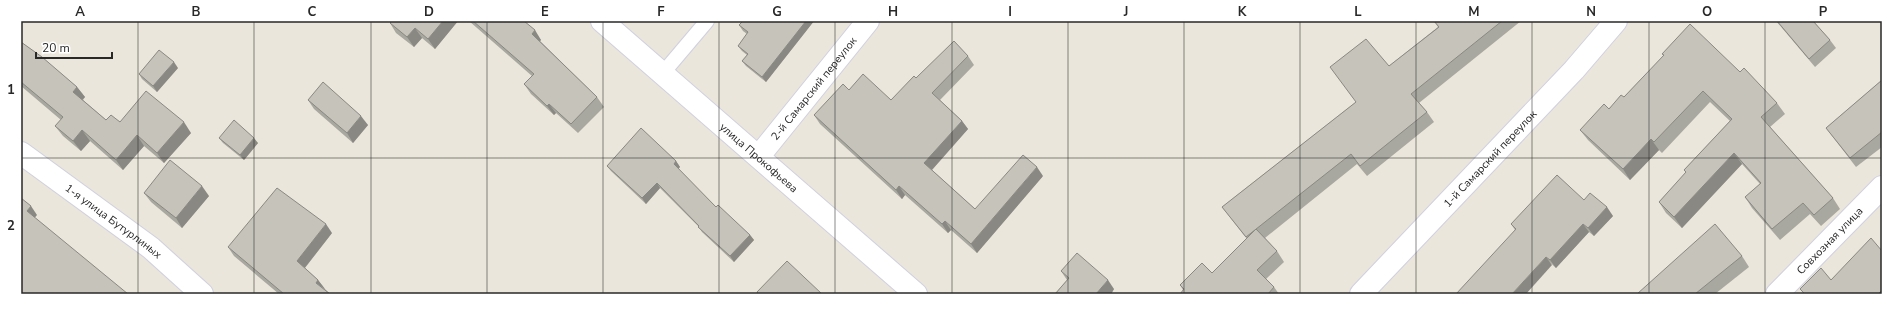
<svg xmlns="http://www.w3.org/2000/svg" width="1903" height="315" viewBox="0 0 1903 315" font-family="'Nunito Sans',sans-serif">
<rect width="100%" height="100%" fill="#eae6db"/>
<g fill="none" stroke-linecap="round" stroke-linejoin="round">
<defs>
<polyline id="service" points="663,73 707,21"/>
<g id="minor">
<path id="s1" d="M602,21L916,294"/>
<path id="s2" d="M21,153L151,248L202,294"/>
<path id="s3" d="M759,156L868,21"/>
<path id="s4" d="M1361,294L1574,70L1616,21"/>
<path id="s5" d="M1777,294L1882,187"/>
</g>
</defs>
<use href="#service" stroke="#d0d0e0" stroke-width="16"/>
<use href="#minor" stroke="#d0d0e0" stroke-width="24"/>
<use href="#service" stroke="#fff" stroke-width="14"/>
<use href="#minor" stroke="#fff" stroke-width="22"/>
</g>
<g fill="#a9a8a0">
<polygon points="392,21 458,21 435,49 422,38 414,47 396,33 390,23"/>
<polygon points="469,21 524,21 541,40 540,41 597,97 604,107 578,133 556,113 554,115 531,94 524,84 532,76"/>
<polygon points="743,21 814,21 766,82 746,66 742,61 747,55 742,51 738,46 747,34 743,31 739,25"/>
<polygon points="1434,21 1521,21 1419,103 1427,112 1434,122 1367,176 1357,164 1265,238 1277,251 1284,262 1266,279 1274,287 1279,294 1180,294 1183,290 1180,285 1212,273 1247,239 1229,216 1222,207 1356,102 1389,66 1438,27"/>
<polygon points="1776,21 1815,21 1814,22 1830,40 1836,48 1815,67"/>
<polygon points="21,42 77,87 85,97 83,100 106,120 191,133 164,163 144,146 123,170 90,141 81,151 63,136 55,126 61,120 21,86"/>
<polygon points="1662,54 1740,72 1777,103 1785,114 1770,127 1833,198 1840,209 1821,226 1810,214 1780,240 1752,208 1745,197 1760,184 1742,164 1682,228 1666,213 1659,202 1686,173 1684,170 1730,121 1710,102 1662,153 1659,150 1630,180 1588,140 1580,130 1624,97 1664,56"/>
<polygon points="968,56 974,65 940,100 962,121 968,129 932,170 975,209 1043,176 977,253 951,230 948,233 905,195 902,199 820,124 814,115 849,90 891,100 916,78"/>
<polygon points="178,68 157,92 142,79 139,74"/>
<polygon points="1882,80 1882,147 1856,167 1826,128"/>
<polygon points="308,100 368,125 353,143 314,109"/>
<polygon points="219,138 258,143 244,160 223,143"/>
<polygon points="676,161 680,167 678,169 716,207 750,235 754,240 734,262 702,232 698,226 660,188 646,204 611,171 607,166"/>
<polygon points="144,193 209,196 182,228 151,202"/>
<polygon points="1584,200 1613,216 1594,236 1589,232 1556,268 1515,230 1511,224"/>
<polygon points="332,233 305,268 318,280 325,289 330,294 279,294 234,256 228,247"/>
<polygon points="1882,251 1882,294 1804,294 1800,289 1831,280"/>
<polygon points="1742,256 1749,267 1715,294 1637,294"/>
<polygon points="1061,271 1114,289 1111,294 1055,294 1067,280"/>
</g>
<g fill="#8a8882">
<polygon points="443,21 458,21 435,49 428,39"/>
<polygon points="806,21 814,21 766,82 762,77"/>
<polygon points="415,28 422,38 414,47 407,37"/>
<polygon points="535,30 541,40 538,43 532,34"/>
<polygon points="174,62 178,68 157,92 153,86"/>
<polygon points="77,87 85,97 80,102 73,92"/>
<polygon points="549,104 556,113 554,115 547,106"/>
<polygon points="361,116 368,125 353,143 347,133"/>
<polygon points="962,121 968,129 930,172 924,163"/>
<polygon points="184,122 191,133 164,163 157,153"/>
<polygon points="82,130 90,141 81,151 73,141"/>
<polygon points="137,135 144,146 123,170 116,160"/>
<polygon points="254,138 258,143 244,160 240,155"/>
<polygon points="1651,139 1659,150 1630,180 1623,169"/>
<polygon points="1734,153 1742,164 1682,228 1674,217"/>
<polygon points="676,161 680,167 678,169 674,164"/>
<polygon points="1037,167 1043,176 977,253 971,244"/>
<polygon points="657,183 660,188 646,204 642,198"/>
<polygon points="202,186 209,196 182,228 176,218"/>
<polygon points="899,186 905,195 902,199 896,190"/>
<polygon points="31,206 37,215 33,220 27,211"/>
<polygon points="1607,207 1613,216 1594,236 1588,228"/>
<polygon points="945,221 951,230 948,233 942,224"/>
<polygon points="326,224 332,233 303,270 297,261"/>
<polygon points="1583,224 1589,232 1556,268 1550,260"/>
<polygon points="750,235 754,240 734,262 730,256"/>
<polygon points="1546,257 1552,265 1526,294 1512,294"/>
<polygon points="318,280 325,289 316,283"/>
<polygon points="1108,280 1114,289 1111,294 1096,294"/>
</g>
<g fill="#c5c3ba" stroke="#8a8882">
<polygon points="392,21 443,21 428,39 415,28 407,37 390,23"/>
<polygon points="473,21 524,21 535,30 532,34 597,97 571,124 549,104 547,106 524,84 534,74"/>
<polygon points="743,21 806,21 762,77 742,61 748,54 738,46 748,32 739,25"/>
<polygon points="1434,21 1502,21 1411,94 1427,112 1360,166 1351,154 1246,237 1222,207 1356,102 1330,67 1366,39 1389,66 1439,27"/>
<polygon points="1777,21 1813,21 1830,40 1809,59"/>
<polygon points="1690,24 1740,72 1744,68 1777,103 1761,117 1833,198 1814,215 1803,203 1772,229 1745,197 1761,183 1734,153 1674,217 1659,202 1686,172 1684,170 1732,119 1703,91 1654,142 1651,139 1623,169 1580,130 1604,104 1609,109 1621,95 1624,97 1664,55 1662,54"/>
<polygon points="954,41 968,56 932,93 962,121 924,163 975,209 1023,155 1037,167 971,244 945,221 942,224 899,186 896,190 814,115 843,84 849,90 863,74 891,100 914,76 916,78"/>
<polygon points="21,42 42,57 77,87 73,92 106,120 111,115 120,122 146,91 184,122 157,153 137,135 116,160 82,130 73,141 55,126 63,117 21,82"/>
<polygon points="159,50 174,62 153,86 139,74"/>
<polygon points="1882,80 1882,132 1850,158 1826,128"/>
<polygon points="323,82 361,116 347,133 308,100"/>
<polygon points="234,120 254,138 240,155 219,138"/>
<polygon points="641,128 676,161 674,164 716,207 718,205 750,235 730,256 698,227 699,226 657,183 642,198 607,166"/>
<polygon points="170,160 202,186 176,218 144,193"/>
<polygon points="1557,175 1584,200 1590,193 1607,207 1588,228 1583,224 1550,260 1546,257 1512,294 1456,294 1516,229 1511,224"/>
<polygon points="277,188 326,224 297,261 318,280 316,283 330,294 284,294 228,247"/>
<polygon points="21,198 31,206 27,211 128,294 21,294"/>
<polygon points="1715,224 1742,256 1695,294 1637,294"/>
<polygon points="1256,229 1277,251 1257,270 1274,287 1268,294 1180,294 1184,289 1180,285 1202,263 1212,273"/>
<polygon points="1871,238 1882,251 1882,290 1878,294 1805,294 1800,289 1821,268 1831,280"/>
<polygon points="1077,253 1108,280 1096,294 1055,294 1069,278 1061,271"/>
<polygon points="787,261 822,294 758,294 757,292"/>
</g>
<path fill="none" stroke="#282828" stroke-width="1" stroke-opacity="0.55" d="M138,21V294M254,21V294M371,21V294M487,21V294M603,21V294M719,21V294M835,21V294M952,21V294M1068,21V294M1184,21V294M1300,21V294M1416,21V294M1532,21V294M1649,21V294M1765,21V294M21,158H1882"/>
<g text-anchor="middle" stroke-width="3.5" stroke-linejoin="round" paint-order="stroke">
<g font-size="11" fill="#282828" stroke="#fff">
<text dy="4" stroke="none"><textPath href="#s3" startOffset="87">2-й Самарский переулок</textPath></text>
<text dy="4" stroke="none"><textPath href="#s1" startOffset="208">улица Прокофьева</textPath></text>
<text dy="4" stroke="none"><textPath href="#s4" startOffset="187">1-й Самарский переулок</textPath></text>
<text dy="4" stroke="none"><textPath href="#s2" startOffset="115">1-я улица Бутурлиных</textPath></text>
<text dy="4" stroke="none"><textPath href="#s5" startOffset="75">Совхозная улица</textPath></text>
</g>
</g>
<rect width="1903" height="315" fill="none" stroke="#ffffff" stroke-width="44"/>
<path d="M36 52v6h76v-6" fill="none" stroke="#282828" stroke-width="2"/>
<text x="42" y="52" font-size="12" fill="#282828" stroke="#ffffff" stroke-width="3" paint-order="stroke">20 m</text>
<rect x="22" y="22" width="1859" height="271" fill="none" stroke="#282828" stroke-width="1.5"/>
<g font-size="13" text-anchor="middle" font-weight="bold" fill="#282828">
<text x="80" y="16">A</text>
<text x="196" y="16">B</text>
<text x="312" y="16">C</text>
<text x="429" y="16">D</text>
<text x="545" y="16">E</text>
<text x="661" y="16">F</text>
<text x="777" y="16">G</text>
<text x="893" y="16">H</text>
<text x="1010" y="16">I</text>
<text x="1126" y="16">J</text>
<text x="1242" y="16">K</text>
<text x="1358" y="16">L</text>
<text x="1474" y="16">M</text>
<text x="1591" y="16">N</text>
<text x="1707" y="16">O</text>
<text x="1823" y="16">P</text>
<text x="11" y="94">1</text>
<text x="11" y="230">2</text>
</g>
</svg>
